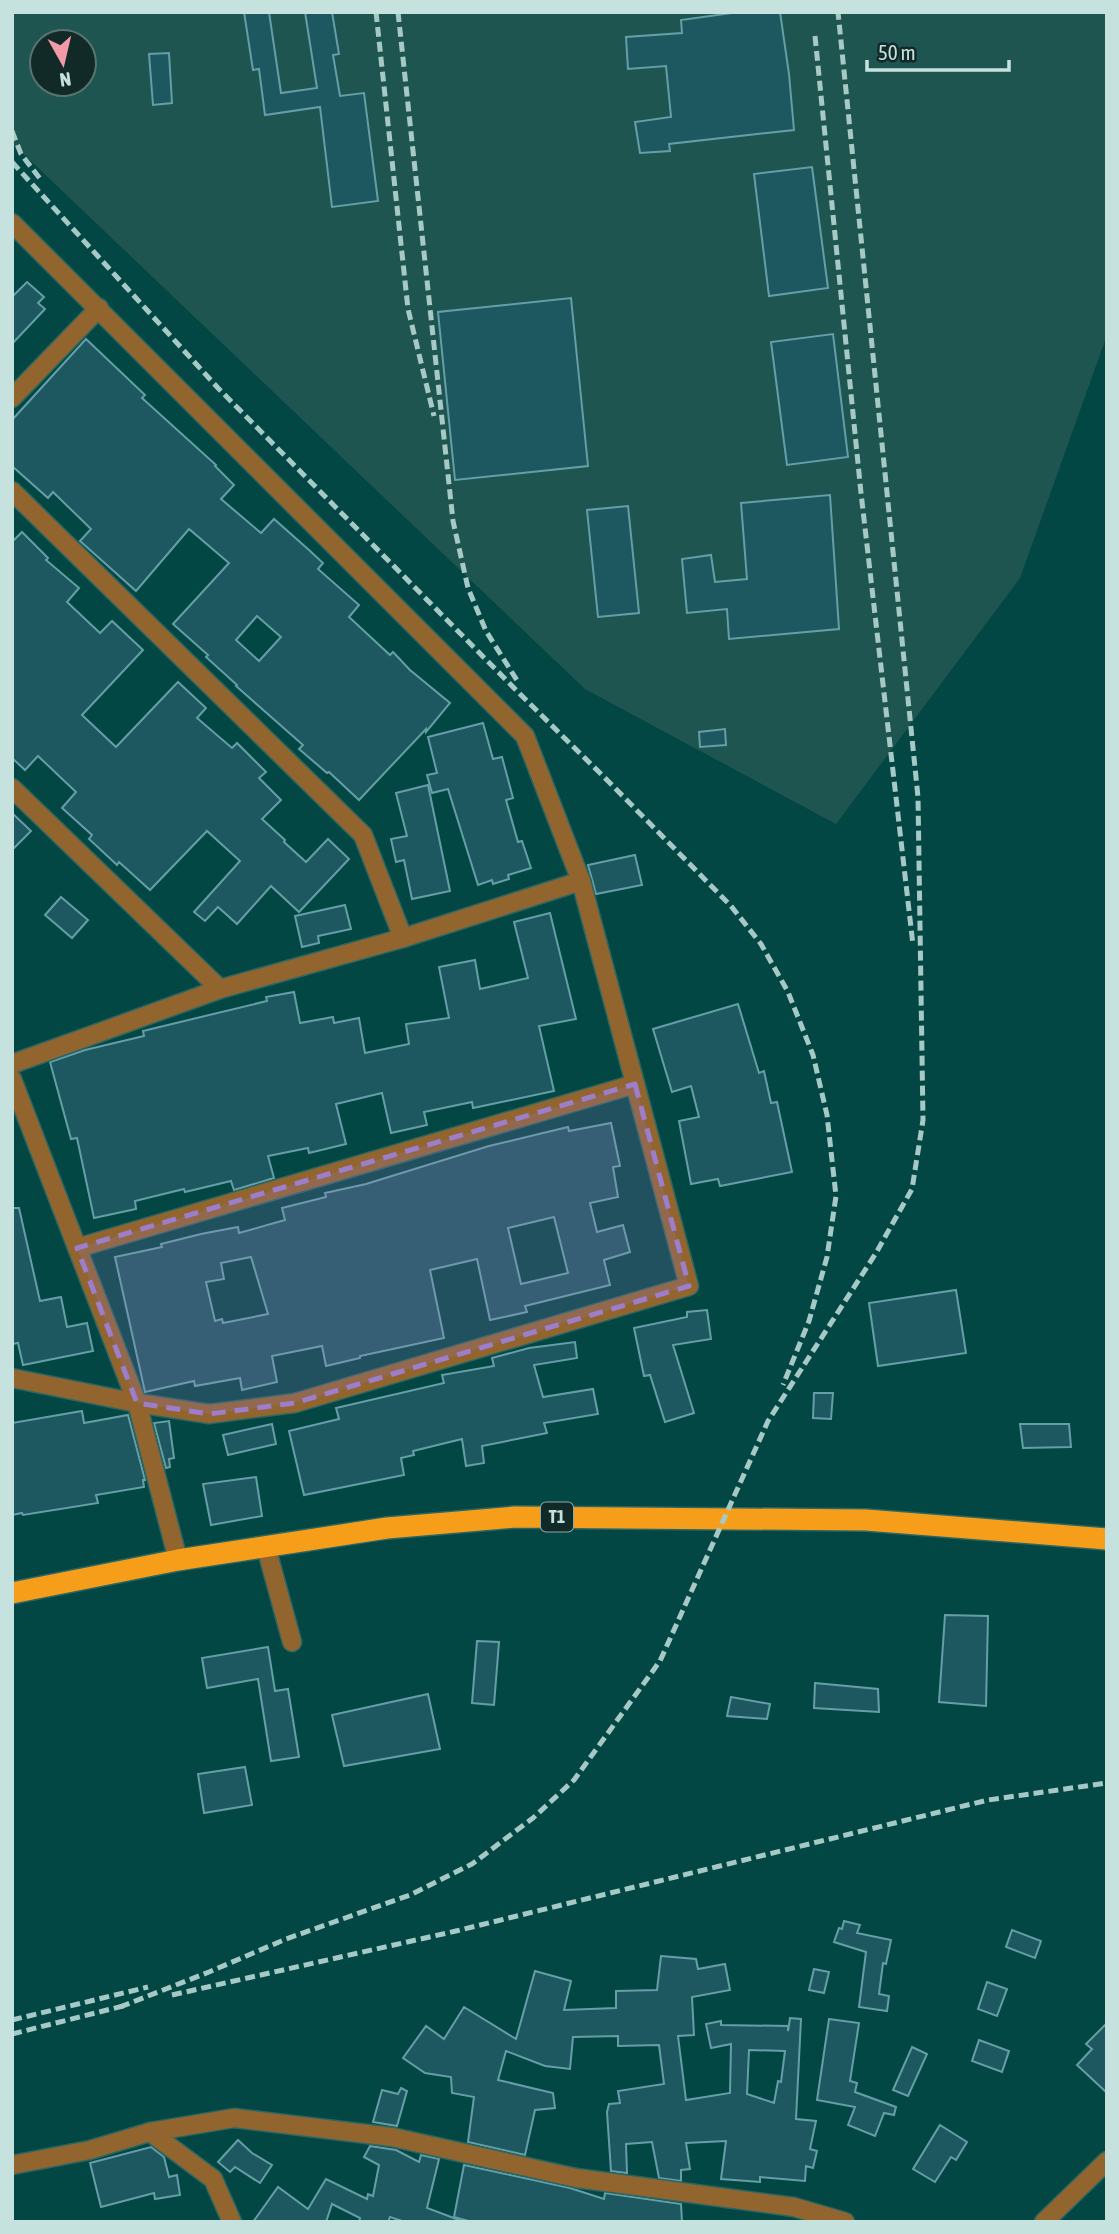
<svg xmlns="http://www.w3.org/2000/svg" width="1119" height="2234" viewBox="0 0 1119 2234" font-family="'Asap Condensed',sans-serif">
<rect width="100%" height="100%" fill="#034744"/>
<path fill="#1f5551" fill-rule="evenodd" d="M12,12H1107V335L1020,578L836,824L585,689L12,143ZM42,42H84V84H42Z"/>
<g fill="#1d5860" stroke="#659ea7" stroke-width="2" fill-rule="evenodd">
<polygon points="244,12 269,12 281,93 317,88 305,12 332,12 339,54 333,55 340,96 364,93 378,201 332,207 320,107 265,115 259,69 253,70"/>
<polygon points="739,12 780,12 789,74 794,130 669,144 670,151 640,153 635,122 671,117 666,66 628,69 626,37 682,33 681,20"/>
<polygon points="169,53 172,103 153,105 149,54"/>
<polygon points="812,167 828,288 769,296 754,174"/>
<polygon points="27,282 44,297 38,303 45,309 12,344 12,297"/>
<polygon points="571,298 588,466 455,480 438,312"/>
<polygon points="833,334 848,457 787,465 771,342"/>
<path d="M86,339L145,395L142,398L216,465L215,466L234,485L221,499L261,533L274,519L309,550L323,563L318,569L359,605L349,617L390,655L393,652L410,670L450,703L426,732V729L359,800L329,772L327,773L299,749L303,745L236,686L237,685L206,657L208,655L173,624L229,563L189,529L136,591L80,541L91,529L53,492L48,498L12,466V420ZM257,616L281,637L259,661L236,640Z"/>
<polygon points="830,495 839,629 729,639 727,609 687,613 682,559 711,555 715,582 747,579 741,503"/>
<polygon points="628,506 639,613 598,617 587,510"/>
<polygon points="22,532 48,558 46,560 79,588 67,602 100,633 112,621 143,650 82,715 116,747 178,682 206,708 197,718 232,748 237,743 266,772 259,778 281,800 262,819 285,840 284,842 306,862 328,839 349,859 299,912 271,886 237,924 218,907 205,921 194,912 240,861 207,831 150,890 119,862 117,865 89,839 92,835 62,808 76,792 38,756 25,770 12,758 12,542"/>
<polygon points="483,723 493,759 502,757 513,798 506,800 518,842 522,841 531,868 508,875 509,879 493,884 492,880 478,885 448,789 432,793 427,775 437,773 428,737"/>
<polygon points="725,729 726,745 700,747 699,732"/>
<polygon points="428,785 450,891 412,899 404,860 396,862 391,839 407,836 396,793"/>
<polygon points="12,813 31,831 12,850"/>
<polygon points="635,855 642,885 596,894 588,865"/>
<polygon points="61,897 88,920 72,938 45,915"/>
<polygon points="345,905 351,929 318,936 319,943 302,947 295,916"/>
<polygon points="550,913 576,1019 539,1026 554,1091 473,1108 472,1102 424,1112 427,1125 391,1133 382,1093 336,1104 346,1144 309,1153 308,1148 268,1156 274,1178 234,1190 231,1181 185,1192 184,1189 135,1201 136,1209 94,1218 77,1138 71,1139 50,1062 85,1050 144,1036 143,1031 267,1001 266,997 294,992 300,1023 333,1017 334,1023 359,1018 365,1053 409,1044 406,1024 449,1018 439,967 475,960 480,989 528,978 514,922"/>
<polygon points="738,1004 759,1073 764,1071 771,1103 777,1102 792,1172 720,1186 718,1179 691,1184 679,1121 699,1117 691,1086 672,1092 653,1029"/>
<path d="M611,1123L620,1166L613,1167L618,1197L590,1203L597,1232L623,1225L630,1252L604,1260L610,1285L525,1306L527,1312L490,1320L477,1259L430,1270L444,1338L360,1356V1358L326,1366L322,1346L272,1356L277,1382L242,1390L240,1378L195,1386L194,1381L145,1392L115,1257L162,1247L161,1244L201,1234L238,1227L239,1233L285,1220L282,1208L326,1197L325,1193L366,1184L489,1146L568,1127L569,1131ZM554,1217L568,1273L521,1284L508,1228ZM251,1257L268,1314L223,1323L222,1319L215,1321L206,1282L224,1279L221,1263Z"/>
<polygon points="12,1208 19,1208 40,1301 61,1297 67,1327 87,1323 93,1351 23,1365 18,1343 12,1344"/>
<polygon points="956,1290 966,1353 878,1366 869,1303"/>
<polygon points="707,1310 711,1339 673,1345 694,1413 665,1422 650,1375 644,1376 634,1328 687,1317 687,1312"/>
<polygon points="575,1342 577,1358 534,1365 543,1397 593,1389 598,1414 544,1423 547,1433 482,1446 484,1463 466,1466 462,1439 413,1451 414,1455 401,1458 404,1475 304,1495 289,1431 339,1419 336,1408 444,1383 442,1375 494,1366 492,1358 529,1348"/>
<polygon points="814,1393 833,1393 831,1419 813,1418"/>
<polygon points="82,1411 84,1423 128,1415 145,1480 143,1480 144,1487 96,1495 98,1503 23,1515 22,1513 12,1515 12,1423"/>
<polygon points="169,1421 174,1458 169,1459 170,1467 166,1468 154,1423"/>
<polygon points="272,1424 276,1444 228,1455 223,1435"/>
<polygon points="1020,1424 1069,1424 1071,1447 1023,1448"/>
<polygon points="256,1477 262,1516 211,1525 203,1484"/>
<polygon points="945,1615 988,1616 986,1706 939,1702"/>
<polygon points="477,1641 499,1642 494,1705 472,1703"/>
<polygon points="268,1647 275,1691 288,1689 299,1757 271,1761 258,1679 207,1688 202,1658"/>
<polygon points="815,1683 878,1689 879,1712 814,1708"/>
<polygon points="428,1694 440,1749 344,1766 332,1715"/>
<polygon points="731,1697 770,1704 767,1719 727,1716"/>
<polygon points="245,1767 252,1805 204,1813 198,1774"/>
<polygon points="844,1921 860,1925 857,1933 891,1940 886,1964 883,1963 879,1994 889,1996 887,2011 859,2007 866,1952 834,1942 839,1928 842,1929"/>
<polygon points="1012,1930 1041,1941 1035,1958 1006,1947"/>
<path d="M661,1956L696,1959L698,1969L725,1964L730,1990L692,1997L694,2035L678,2036L686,2100L730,2093L731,2044L711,2048L706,2024L721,2021V2025L788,2026V2031L790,2018L801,2019L796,2119L816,2121L810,2149L817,2151L813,2168L806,2166L805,2181L760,2177V2182L721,2179L726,2141L686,2143L690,2169L681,2170V2181L659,2178L652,2142L626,2144L627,2173L611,2171L607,2112L609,2104L620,2103L618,2091L664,2084L659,2045L618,2046V2036L573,2037L570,2069L545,2066L506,2051L498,2080L553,2093L555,2108L535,2110L525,2155L468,2142L474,2097L452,2093L451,2077L425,2073L403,2058L426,2026L444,2039L464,2007L516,2039L535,1971L571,1981L564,2010L616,2008V1991L657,1990ZM749,2050L785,2051L781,2082L778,2081L774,2103L747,2094Z"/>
<polygon points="814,1969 829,1972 824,1993 809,1990"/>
<polygon points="987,1982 1007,1989 997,2016 978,2009"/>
<polygon points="829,2019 859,2023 850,2081 857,2083 855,2092 896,2107 894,2115 884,2113 875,2136 848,2125 855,2107 817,2100"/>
<polygon points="1107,2023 1107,2093 1077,2065 1092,2049 1086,2044"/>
<polygon points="979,2040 1009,2051 1002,2072 972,2061"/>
<polygon points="912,2047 927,2054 908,2096 893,2090"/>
<polygon points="401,2088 407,2091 397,2126 373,2122 382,2090 398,2094"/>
<polygon points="940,2125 967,2142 956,2160 951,2157 935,2182 913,2169"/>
<polygon points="238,2140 252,2153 272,2165 260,2183 235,2167 230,2172 218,2162"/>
<polygon points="370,2146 396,2150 419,2162 421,2155 439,2159 427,2208 459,2220 459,2222 405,2222 390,2217 388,2222 359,2222 360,2218 332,2204 326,2222 253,2222 278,2187 308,2209 326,2179 367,2199 368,2194 373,2196 379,2165 364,2157"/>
<polygon points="151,2147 164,2157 169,2177 177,2175 180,2195 155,2199 154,2193 101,2207 90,2163"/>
<polygon points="464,2165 570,2188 604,2199 605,2193 681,2204 682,2222 472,2222 454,2217"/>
</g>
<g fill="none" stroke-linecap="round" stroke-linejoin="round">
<defs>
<g id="minor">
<polyline points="12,223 525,736 581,881 689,1286 295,1403 209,1414 137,1403 12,1378"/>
<polyline points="12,398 99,308"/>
<polyline points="12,491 363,835 403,938"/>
<polyline points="12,788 220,989"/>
<polyline points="12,1064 220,989 403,938 581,881"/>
<polyline points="12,1079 137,1403 178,1560"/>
<polyline points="77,1248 635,1084"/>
<polyline points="266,1547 292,1642"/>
<polyline points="150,2132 213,2179 232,2222"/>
<polyline points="12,2165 90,2150 150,2132 234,2118 392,2137 576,2178 794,2207 845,2222"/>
<polyline points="1044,2222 1107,2161"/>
</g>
<polyline id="highway" points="12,1593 178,1560 387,1528 515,1517 866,1520 1107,1539"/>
</defs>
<use href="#minor" stroke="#2a6663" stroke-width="21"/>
<use href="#highway" stroke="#2a6663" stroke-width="24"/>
<use href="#minor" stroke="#92652f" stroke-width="18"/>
<use href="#highway" stroke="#f69e1a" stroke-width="21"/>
<g stroke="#a7c9c6" stroke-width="5" stroke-dasharray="10 5" stroke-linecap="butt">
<polyline points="376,12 408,309 434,416"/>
<polyline points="398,12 453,521 468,588 486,631 518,682"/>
<polyline points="815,36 861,493 913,945"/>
<polyline points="12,131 21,154 41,180"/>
<polyline points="12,162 218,388 521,695 609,782 731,906 761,944 788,992 813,1055 827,1115 836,1196 827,1257 809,1321 783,1385"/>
<polyline points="172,1995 456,1931 988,1800 1107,1783"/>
<polyline points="120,2007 209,1972 286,1939 410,1895 472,1864 533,1818 574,1780 660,1661 768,1421 876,1253 912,1189 923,1120 918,797 838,12"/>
<polyline points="12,2020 148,1987"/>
<polyline points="12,2034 127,2005"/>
</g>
</g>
<path fill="#9d7ecd" fill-opacity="0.2" stroke="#9d7ecd" stroke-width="5" stroke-dasharray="14 9" stroke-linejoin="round" d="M635,1084L689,1286L295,1403L209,1414L137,1403L77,1248Z"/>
<g text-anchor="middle" stroke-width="6" stroke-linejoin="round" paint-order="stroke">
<rect fill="#112927" stroke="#90aaa8" stroke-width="2" x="541" y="1502.5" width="32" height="29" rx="5"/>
<g font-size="18" font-weight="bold" fill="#c6e2df">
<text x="557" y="1523">T1</text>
</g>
</g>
<rect width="1119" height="2234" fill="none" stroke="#c6e2df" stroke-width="28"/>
<g transform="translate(63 63) rotate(172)"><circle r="33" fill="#112927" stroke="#597371" stroke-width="2"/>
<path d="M0-5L12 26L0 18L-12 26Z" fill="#f39aa9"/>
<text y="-10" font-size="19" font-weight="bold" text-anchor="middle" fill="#c6e2df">N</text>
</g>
<path d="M867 60v10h142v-10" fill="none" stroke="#c6e2df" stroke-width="3.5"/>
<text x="878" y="60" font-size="21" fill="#c6e2df" stroke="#112927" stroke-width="5" paint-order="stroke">50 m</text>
</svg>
